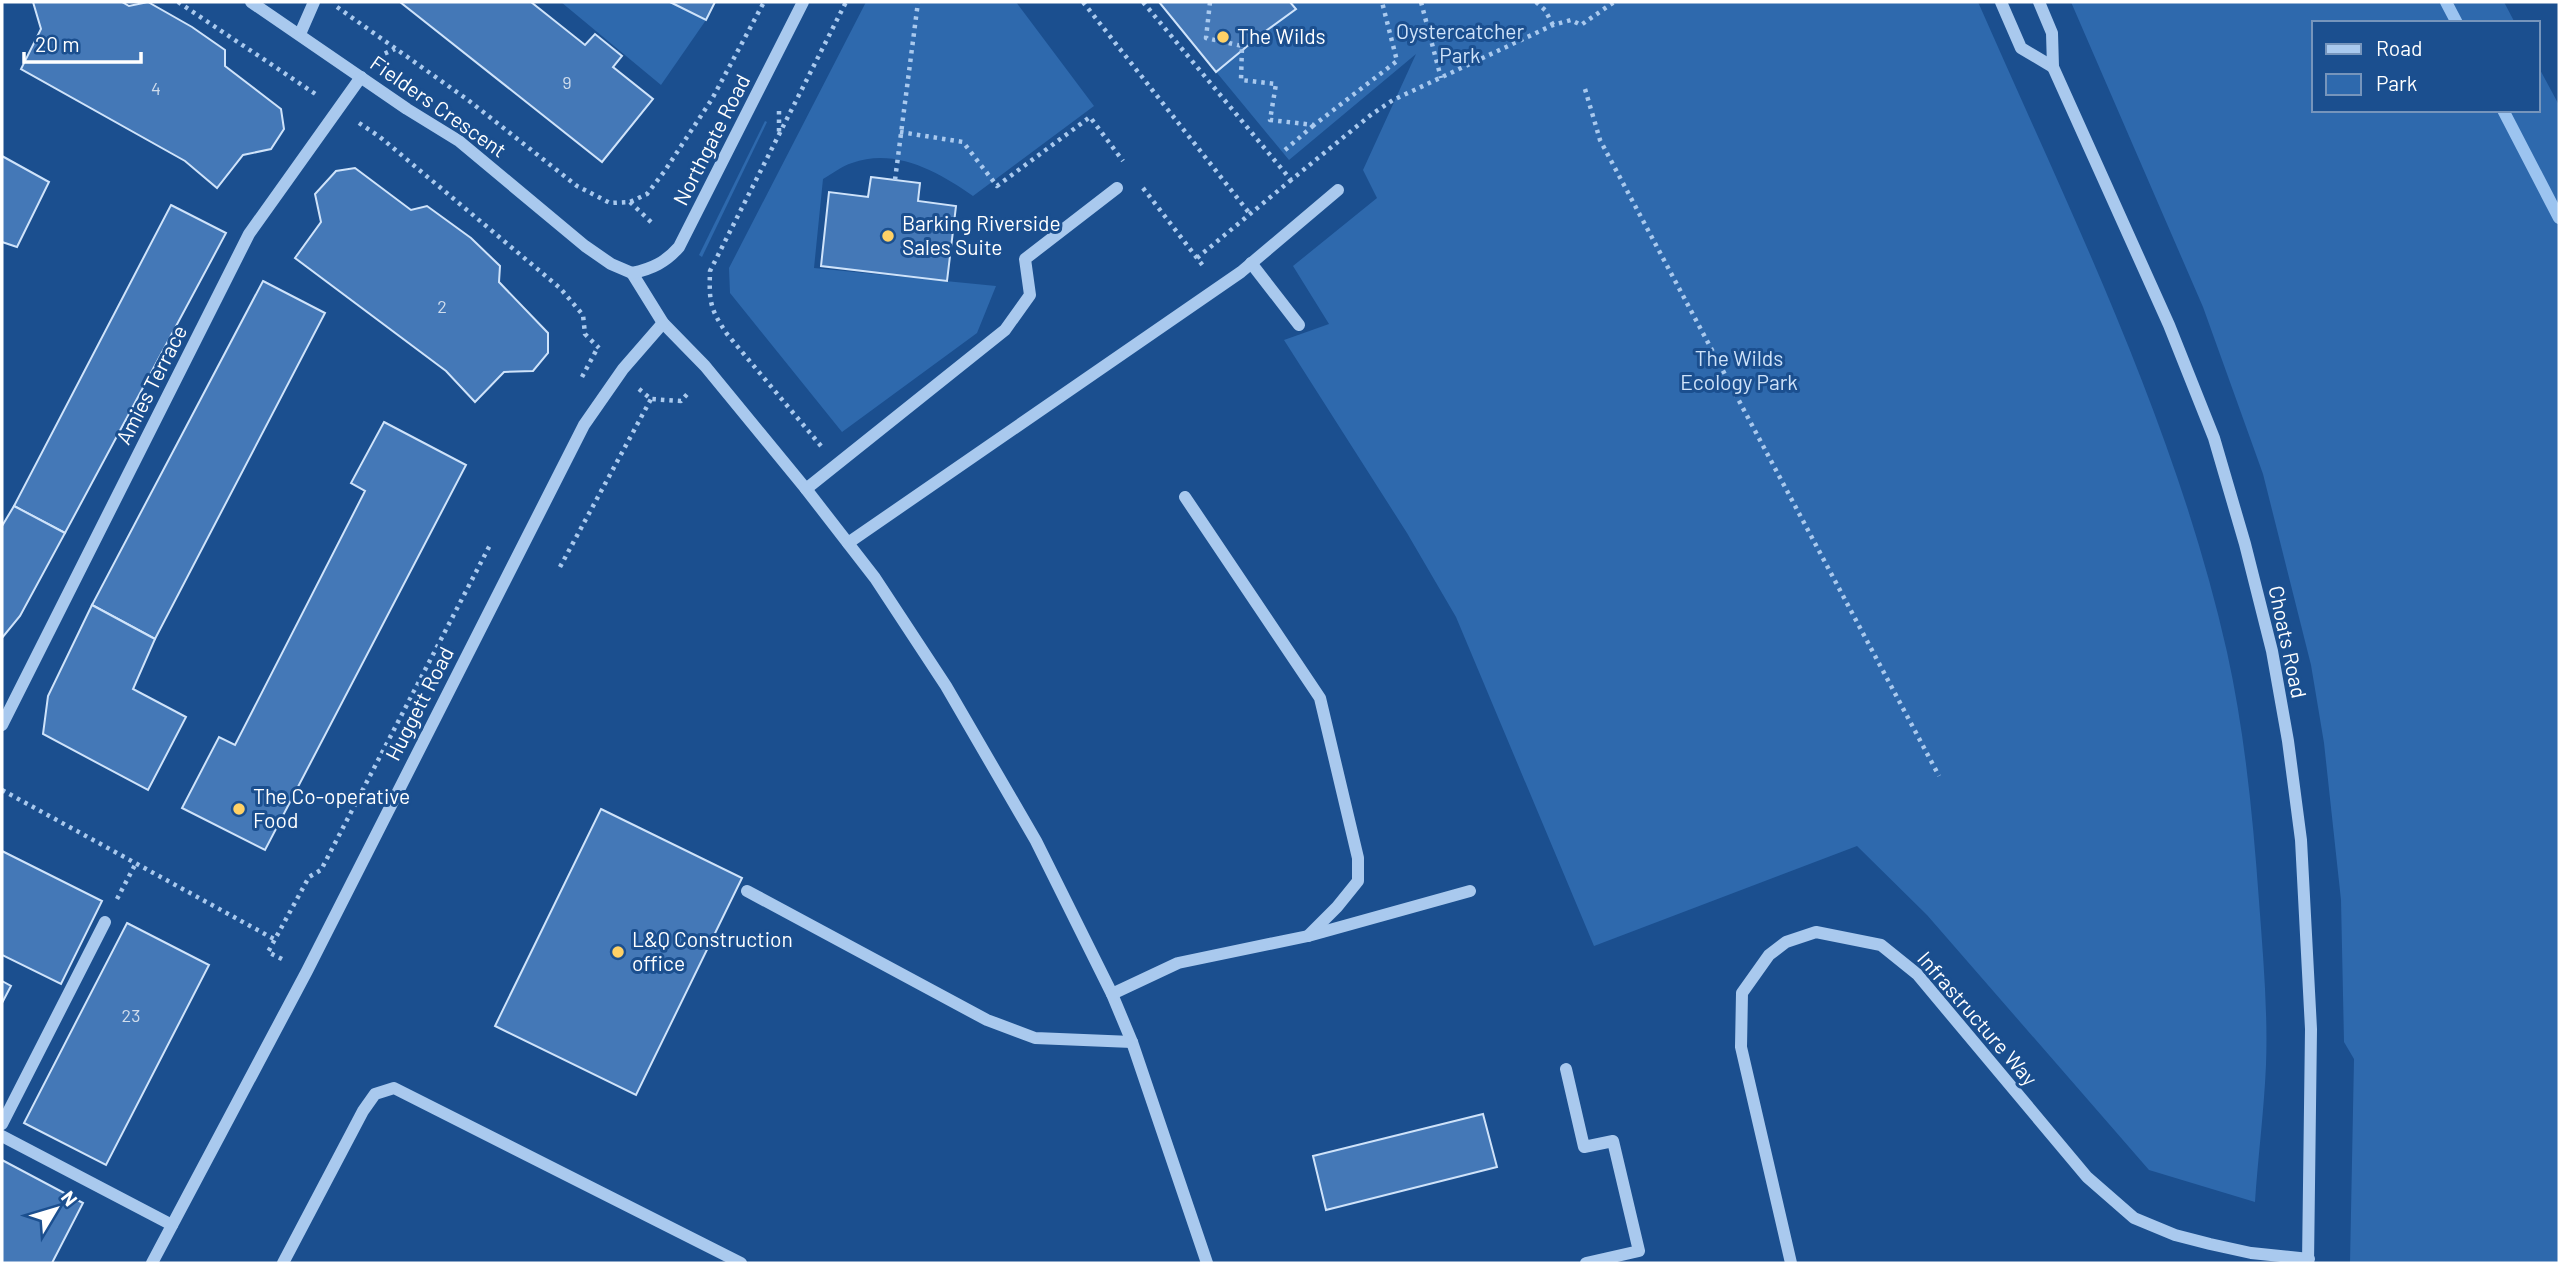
<svg xmlns="http://www.w3.org/2000/svg" width="2561" height="1265" viewBox="0 0 2561 1265" font-family="Barlow,sans-serif">
<rect width="100%" height="100%" fill="#1b4f8f"/>
<g fill="#2e69ad">
<polygon points="561,2 670,2 706,20 661,85"/>
<path d="M866,2H1016L1094,106L973,196C939,172 895,147 852,163C842,166 832,174 823,179L814,268L996,286L977,333L842,432L730,293L729,268Z"/>
<path d="M1200,2H1218L1252,42L1295,9L1290,2H1978C2071,214 2176,425 2227,652C2245,734 2253,818 2259,901C2263,955 2268,1011 2266,1065C2264,1111 2258,1157 2255,1202L2149,1170L1927,915L1857,846L1594,946L1456,617L1407,533L1284,340L1329,324L1293,266L1377,198L1363,170L1416,54L1289,160L1175,22Z"/>
<polygon points="2071,2 2504,2 2515,23 2314,23 2314,110 2538,110 2538,66 2559,105 2559,1263 2350,1263 2354,1059 2344,1042 2341,900 2324,743 2311,665 2263,474 2203,307"/>
<polygon points="765,121 767,122 702,257 699,255"/>
</g>
<g fill="none" stroke-linecap="round" stroke-linejoin="round">
<g stroke="#9cc4f0" stroke-width="12">
<polyline points="2446,2 2457,23"/>
<polyline points="2503,110 2559,218"/>
</g>
</g>
<g fill="#4478b7" stroke="#cfe3fa" stroke-width="2">
<polygon points="33,2 122,2 129,6 148,2 192,27 225,50 225,66 281,109 284,129 271,149 243,155 217,188 185,161 21,69 41,29"/>
<polygon points="400,2 531,2 585,45 595,34 622,56 613,67 653,99 602,162"/>
<polygon points="670,2 715,2 706,20"/>
<polygon points="1159,2 1290,2 1296,9 1263,33 1216,72"/>
<polygon points="2,156 49,182 17,247 2,242"/>
<polygon points="355,168 411,210 427,206 471,238 500,266 499,282 548,333 548,353 533,371 504,372 475,402 446,371 295,258 321,222 315,194 336,171"/>
<polygon points="871,177 920,183 918,201 956,206 947,281 821,266 829,192 868,197"/>
<polygon points="171,205 226,233 65,533 14,506"/>
<polygon points="263,281 325,313 155,639 92,605"/>
<polygon points="384,422 466,465 265,850 182,808 219,737 235,745 365,491 351,483"/>
<polygon points="14,506 65,533 20,616 2,638 2,526"/>
<polygon points="92,605 155,639 133,689 186,717 148,790 43,734 48,696"/>
<polygon points="601,809 742,878 636,1095 495,1026"/>
<polygon points="2,851 102,901 61,984 2,955"/>
<polygon points="127,923 209,965 106,1165 24,1123"/>
<polygon points="2,981 11,986 2,1003"/>
<polygon points="1483,1114 1497,1167 1326,1210 1313,1156"/>
<polygon points="2,1160 83,1203 52,1263 2,1263"/>
</g>
<g fill="none" stroke-linecap="round" stroke-linejoin="round">
<g stroke="#a9c9ee" stroke-width="4.5" stroke-dasharray="3.5 5" stroke-linecap="butt">
<polyline points="178,2 317,95"/>
<polyline points="1083,2 1250,214"/>
<polyline points="1143,2 1291,180 1372,114 1393,100 1553,25 1571,20 1581,25 1614,2"/>
<polyline points="1210,2 1206,38 1242,46 1241,80 1276,84 1270,120 1314,125 1397,61 1382,2"/>
<polyline points="1421,2 1441,78"/>
<polyline points="1536,2 1545,10 1553,25"/>
<polyline points="337,7 468,100 577,186 610,203 630,202 647,194 664,172 712,99 764,2"/>
<polyline points="377,57 395,49"/>
<polyline points="1585,89 1600,140 1939,776"/>
<polyline points="779,111 779,133"/>
<polyline points="359,123 380,137 560,288 583,315 585,334 599,348"/>
<polyline points="900,132 963,142 997,186 1090,117 1123,161"/>
<polyline points="1285,150 1314,125"/>
<polyline points="895,180 918,2"/>
<polyline points="1143,188 1204,267"/>
<polyline points="630,202 652,223"/>
<polyline points="1197,258 1291,180"/>
<polyline points="582,377 598,347"/>
<polyline points="639,389 651,399 681,401 690,391"/>
<path d="M821,446L727,334C710,309 709,302 710,271L846,2"/>
<polyline points="560,567 651,399"/>
<polyline points="2,790 274,939"/>
<polyline points="117,899 136,863"/>
<polyline points="282,959 268,952 309,877 321,870 490,545"/>
</g>
<g stroke="#a9c9ee" stroke-width="12">
<polyline points="251,2 407,109 459,141 585,246 611,264 632,273"/>
<polyline points="2001,2 2021,48 2053,67"/>
<polyline points="2039,2 2052,33 2053,67 2169,325 2214,438 2245,544 2272,651 2288,741 2301,840 2311,1029 2308,1263"/>
<polyline points="300,34 314,2"/>
<polyline points="1251,263 1299,325"/>
<polyline points="632,273 663,323 705,366 806,489 875,578 946,686 1036,841 1112,994 1132,1042 1207,1263"/>
<path d="M632,273C652,269 666,262 679,247L803,2"/>
<polyline points="806,489 1005,330 1030,295 1025,259 1117,188"/>
<polyline points="1185,497 1320,698 1358,858 1358,881 1337,907 1308,936"/>
<polyline points="848,543 1241,272 1338,190"/>
<polyline points="2,725 249,234 361,77"/>
<polyline points="747,891 987,1020 1035,1038 1132,1042"/>
<polyline points="1112,994 1178,963 1308,936 1470,891"/>
<polyline points="1566,1069 1584,1147 1613,1141 1639,1251 1586,1263"/>
<polyline points="2,1124 105,922"/>
<polyline points="2,1136 172,1225"/>
<polyline points="152,1263 307,971 584,425 623,369 663,323"/>
<polyline points="283,1263 363,1111 375,1094 394,1088 741,1263"/>
<polyline points="1791,1263 1741,1047 1742,993 1769,955 1786,942 1816,932 1881,945 1917,974 2087,1177 2134,1218 2175,1235 2210,1244 2251,1253 2309,1259"/>
</g>
</g>
<g fill="#ffd166" stroke="#1b4f8f" stroke-width="2.5">
<circle cx="1223" cy="37" r="7"/>
<circle cx="888" cy="236" r="7"/>
<circle cx="239" cy="809" r="7"/>
<circle cx="618" cy="952" r="7"/>
</g>
<g text-anchor="middle" stroke-width="6" stroke-linejoin="round" paint-order="stroke">
<g font-size="18" fill="#d0dded">
<text x="567" y="89">9</text>
<text x="156" y="95">4</text>
<text x="442" y="313">2</text>
<text x="131" y="1022">23</text>
</g>
<g font-size="21" fill="#cfe3fa" stroke="#1b4f8f">
<text x="1460" y="39">Oystercatcher<tspan x="1460" dy="24">Park</tspan></text>
<text x="1739" y="366">The Wilds<tspan x="1739" dy="24">Ecology Park</tspan></text>
</g>
<g font-size="21" fill="#fff" stroke="#1b4f8f" text-anchor="start">
<text x="1237" y="44">The Wilds</text>
<text x="902" y="231">Barking Riverside<tspan x="902" dy="24">Sales Suite</tspan></text>
<text x="253" y="804">The Co-operative<tspan x="253" dy="24">Food</tspan></text>
<text x="632" y="947">L&amp;Q Construction<tspan x="632" dy="24">office</tspan></text>
</g>
<g font-size="21" fill="#fff" stroke="#1b4f8f">
<text transform="translate(438 107) rotate(35)" y="7">Fielders Crescent</text>
<text transform="translate(712 140) rotate(-63)" y="7">Northgate Road</text>
<text transform="translate(152 385) rotate(-63)" y="7">Amies Terrace</text>
<text transform="translate(2287 642) rotate(78)" y="7">Choats Road</text>
<text transform="translate(420 704) rotate(-63)" y="7">Huggett Road</text>
<text transform="translate(1977 1019) rotate(49)" y="7">Infrastructure Way</text>
</g>
</g>
<rect width="2561" height="1265" fill="none" stroke="#ffffff" stroke-width="7"/>
<rect x="2312" y="21" width="228" height="91" fill="#1b4f8f" stroke="#7695bc" stroke-width="2"/>
<rect x="2326" y="44" width="35" height="10" fill="#a9c9ee" stroke="#7695bc" stroke-width="2"/>
<text x="2376" y="56" font-size="21" fill="#ffffff">Road</text>
<rect x="2326" y="74" width="35" height="21" fill="#2e69ad" stroke="#7695bc" stroke-width="2"/>
<text x="2376" y="91" font-size="21" fill="#ffffff">Park</text>
<g transform="translate(56 1209) rotate(52)" stroke="#1b4f8f" stroke-width="5" paint-order="stroke">
<path d="M0-5L12 26L0 18L-12 26Z" fill="#ffffff"/>
<text y="-10" font-size="19" font-weight="bold" text-anchor="middle" fill="#ffffff">N</text>
</g>
<path d="M24 52v10h117v-10" fill="none" stroke="#ffffff" stroke-width="3.5"/>
<text x="35" y="52" font-size="21" fill="#ffffff" stroke="#1b4f8f" stroke-width="5" paint-order="stroke">20 m</text>
</svg>
